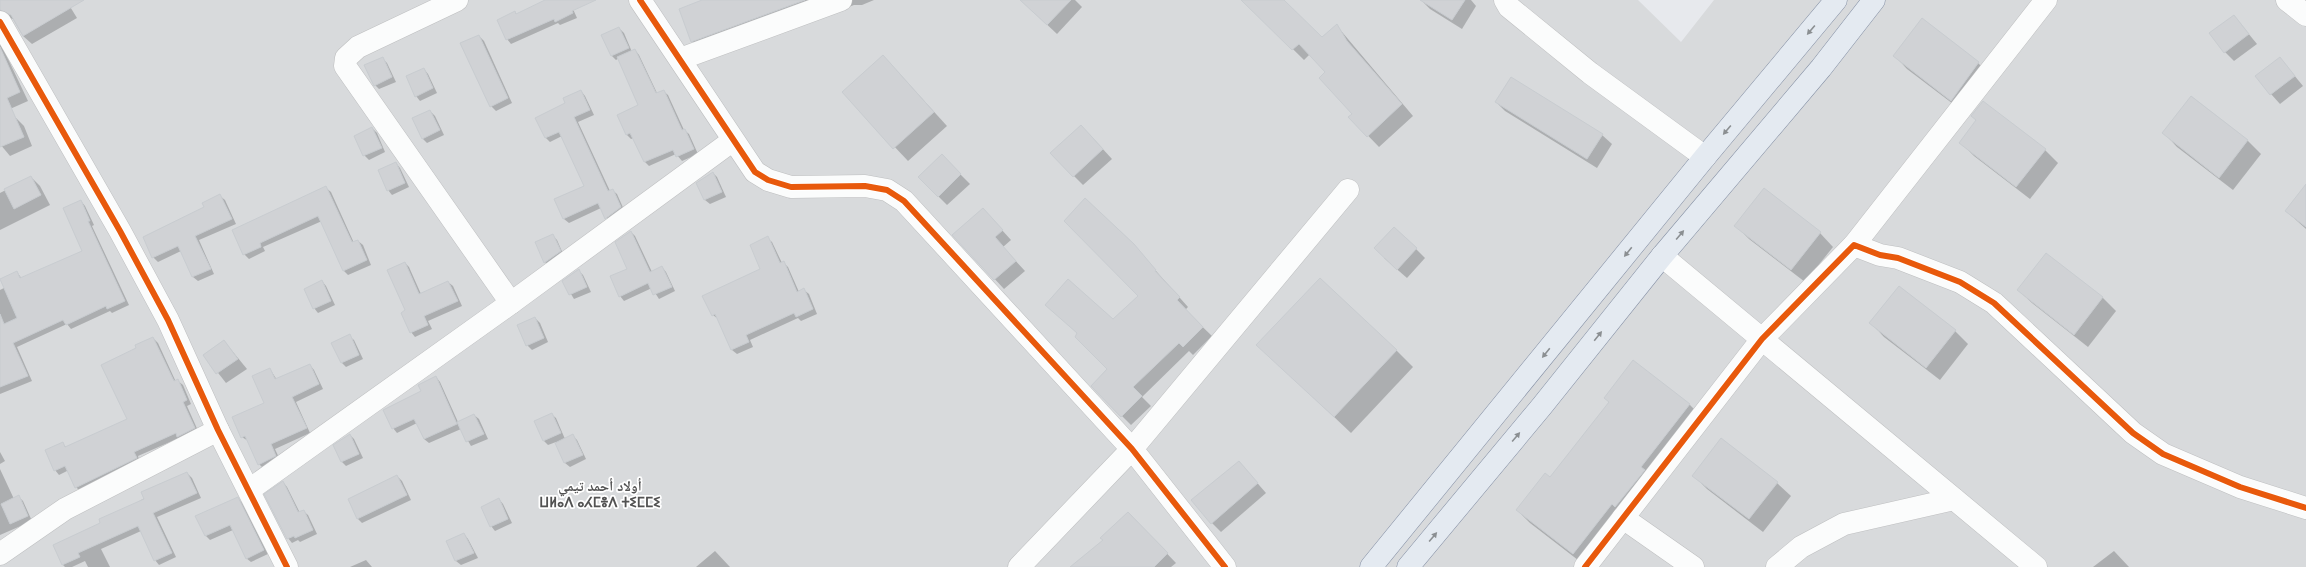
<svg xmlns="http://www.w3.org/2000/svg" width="2306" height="567" viewBox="0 0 2306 567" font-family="'Work Sans','Noto Naskh Arabic','Noto Sans Tifinagh',sans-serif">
<rect width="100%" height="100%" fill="#e7e9ed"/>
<polygon fill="#d8dadc" points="0,0 1638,0 1681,42 1714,0 2306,0 2306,567 0,567"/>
<g fill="#0003">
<polygon points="0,0 66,0 77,18 32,44 23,36 13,19 9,18 0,23"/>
<polygon points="550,0 569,0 577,18 560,25 558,23 511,44 507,39 515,12 517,15"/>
<polygon points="705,0 874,0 862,5 854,5 709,58 692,41"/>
<polygon points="1021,0 1075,0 1082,7 1057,34"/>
<polygon points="1243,0 1282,0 1321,38 1337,26 1413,116 1379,147 1350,117 1353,114 1327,72 1310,54 1304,60"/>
<polygon points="1421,0 1471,0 1476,6 1462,29 1430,9"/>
<polygon points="2234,16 2257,44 2234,61 2225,52"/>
<polygon points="619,28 624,33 632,52 635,50 639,55 657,93 663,91 668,95 684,130 689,134 698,154 682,161 676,154 649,166 645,162 634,138 631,139 627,135 618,116 640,106 619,58 616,60 611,55"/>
<polygon points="479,36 484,41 512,103 496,111 491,106"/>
<polygon points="0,42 28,101 1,113 0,112"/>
<polygon points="1894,55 1978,63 1991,76 1965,113 1907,69"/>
<polygon points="382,58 387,63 396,82 379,89 374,84"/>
<polygon points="2280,58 2303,86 2280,104 2271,94"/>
<polygon points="424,69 428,74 437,93 420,101 416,96"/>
<polygon points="896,70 947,126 908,161 843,92"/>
<polygon points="1511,78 1602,135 1612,144 1597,168 1505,111 1496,102"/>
<polygon points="581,91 585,96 594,115 578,122 610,191 612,190 617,194 625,212 610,223 601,208 569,223 564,219 555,199 585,186 562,136 550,142 545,137 567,104"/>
<polygon points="2192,97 2248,141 2261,154 2233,190 2177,147 2164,133"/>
<polygon points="430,111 435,116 444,135 427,143 422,138"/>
<polygon points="14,116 24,126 32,146 10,156 0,144 0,123"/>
<polygon points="372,128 377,133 385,152 369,160 364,155"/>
<polygon points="1090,135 1112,159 1083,185 1074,176"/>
<polygon points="1960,142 2045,150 2058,163 2030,199 1974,156"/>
<polygon points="396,163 400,168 409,187 392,195 388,190"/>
<polygon points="951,165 970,184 947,205 938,196"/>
<polygon points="713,173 717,177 726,197 710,204 705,200 697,183"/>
<polygon points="31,177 40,186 50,205 0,230 0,193"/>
<polygon points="326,188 331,192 354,243 358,241 363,245 371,265 348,275 344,271 322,221 263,247 265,251 249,259 244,254"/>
<polygon points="1764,190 1820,233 1833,247 1805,282 1749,239 1736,226"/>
<polygon points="220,196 225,200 236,224 199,240 214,274 198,281 193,277 181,251 158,262 153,257"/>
<polygon points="2306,200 2306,229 2286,211"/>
<polygon points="81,201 85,206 94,225 92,226 129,305 112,313 110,311 71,329 67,324 17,347 32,381 0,394 0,290 4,288 17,272 22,279 83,251"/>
<polygon points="992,219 1011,240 1003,247 1025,271 1004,289 954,235"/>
<polygon points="631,232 635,236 652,272 662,267 666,272 675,291 659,299 652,288 624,301 620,296 628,269"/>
<polygon points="552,235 557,240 564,256 549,266 545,262"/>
<polygon points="767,238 772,242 782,263 783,262 788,267 799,292 804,290 809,294 817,314 801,321 798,318 750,340 753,347 737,354 732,350 718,319 713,315 762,269"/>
<polygon points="1133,245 1188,307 1185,310 1212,336 1193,355 1189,351 1142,397 1151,406 1131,425 1092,386 1108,369 1113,321 1140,296"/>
<polygon points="1416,249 1425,258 1407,278 1384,258"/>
<polygon points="2046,254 2103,298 2116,311 2088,347 2032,303 2018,290"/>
<polygon points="405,263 409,267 421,294 448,282 453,286 462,306 428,321 432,329 415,337 411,332 407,311"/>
<polygon points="578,270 583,275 591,292 574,299 563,281"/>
<polygon points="322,281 326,286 335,305 318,313 314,308"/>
<polygon points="535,318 540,323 548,342 532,350 527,345"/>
<polygon points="1871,323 1955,331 1968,344 1940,380 1884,337"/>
<polygon points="349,336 354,340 363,359 346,367 342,363"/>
<polygon points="153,338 158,343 176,382 178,381 183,385 191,404 187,406 199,433 179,438 138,456 140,463 81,492 76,487 69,470 59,475 55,470 62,443 66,447 128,420 138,348"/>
<polygon points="224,341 247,369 226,383 204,355"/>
<polygon points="1258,345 1396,350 1413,367 1351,433"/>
<polygon points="1634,362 1690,405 1703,418 1587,567 1530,523 1517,510 1550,478 1610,402"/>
<polygon points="310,365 314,370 323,389 296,402 310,433 275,449 280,460 264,469 259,464 248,441 242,437 266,403 270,369 277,380"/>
<polygon points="436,377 440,382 458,422 474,415 479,419 488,439 471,446 461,429 429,443 424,439 417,423 397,433 393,428"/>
<polygon points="551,414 556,418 565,439 573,436 577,440 586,459 570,467 565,463 556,442 548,445 544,441"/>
<polygon points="350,435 354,439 363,458 346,466 341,461"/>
<polygon points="0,452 5,461 0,464"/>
<polygon points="1239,462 1266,493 1221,532 1212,523"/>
<polygon points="0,469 14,499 19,497 23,501 32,521 0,535"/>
<polygon points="187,473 192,478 201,498 157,517 176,557 159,565 155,560 141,531 101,549 110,567 88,567 85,561 72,567 65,567 63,565 102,523"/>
<polygon points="1693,475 1777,483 1791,496 1763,532 1707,489"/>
<polygon points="397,476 402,481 411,500 362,523 358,519 349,500"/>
<polygon points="283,482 287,487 300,513 303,511 308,515 317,534 300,542 298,540 292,543 288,538"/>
<polygon points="238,498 242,503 268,554 251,562 246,558 233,530 210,540 206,536"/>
<polygon points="499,499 503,504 512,523 495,531 491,526"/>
<polygon points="1128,513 1176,563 1171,567 1071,567 1104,540"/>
<polygon points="464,534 468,539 478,558 461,565 456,561 448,542"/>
<polygon points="715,551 730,567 696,567"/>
<polygon points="2114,551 2129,567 2093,567"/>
<polygon points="366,560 372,567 350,567"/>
</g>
<g fill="#d0d2d5" stroke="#c8ccd0">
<polygon points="0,0 84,0 23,36 11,15 0,10"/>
<polygon points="545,0 596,0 572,11 573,13 555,22 554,19 506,40 497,20 515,11 516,14"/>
<polygon points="702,0 805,0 691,42 679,9"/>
<polygon points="1020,0 1071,0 1047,25"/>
<polygon points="1241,0 1284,0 1322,37 1337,24 1347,41 1402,104 1367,137 1348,117 1352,114 1319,78 1325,72 1299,44 1292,50"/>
<polygon points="1420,0 1465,0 1452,20"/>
<polygon points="2234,15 2249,34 2224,53 2209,33"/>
<polygon points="1922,18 1979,62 1951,101 1893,56"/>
<polygon points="619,27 629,48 611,56 601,35"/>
<polygon points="479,35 508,98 490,107 460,43"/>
<polygon points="0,47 20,92 7,98 24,137 0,147"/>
<polygon points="635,49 656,93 664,90 682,130 685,129 694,149 676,157 673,150 644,162 630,133 626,135 617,115 638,105 617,57"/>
<polygon points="883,55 934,112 893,149 842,92"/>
<polygon points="383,57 392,77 374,86 364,65"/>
<polygon points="2280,57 2295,76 2270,95 2255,76"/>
<polygon points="424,68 433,88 415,97 406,76"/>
<polygon points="1511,77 1603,134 1587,159 1495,102"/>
<polygon points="581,90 590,110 574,117 608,191 613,189 621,207 605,219 598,203 563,219 554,199 584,186 559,132 545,138 535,118 565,103 563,98"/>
<polygon points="2191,96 2248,140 2219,178 2162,133"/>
<polygon points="1983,101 2046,149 2016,187 1959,143 1976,120 1971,116"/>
<polygon points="430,110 440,130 422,139 412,118"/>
<polygon points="1081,125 1103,149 1073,177 1050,153"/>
<polygon points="372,127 382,148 363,156 354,136"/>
<polygon points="942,154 961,174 938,197 918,177"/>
<polygon points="396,162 405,183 387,191 378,170"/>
<polygon points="713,172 722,192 704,200 696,183"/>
<polygon points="31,176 41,195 14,209 4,189"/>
<polygon points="2306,184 2306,227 2285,211"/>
<polygon points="326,186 352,242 358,240 367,260 343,271 318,216 260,243 261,247 243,255 232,230"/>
<polygon points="1764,188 1821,232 1791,270 1734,226"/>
<polygon points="220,194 232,219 195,236 211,269 192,277 178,246 152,258 143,237 204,207 202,203"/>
<polygon points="1085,198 1134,244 1156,270 1155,271 1180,297 1177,300 1203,327 1183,347 1179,343 1133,387 1142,396 1121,417 1091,386 1107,369 1075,337 1077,333 1045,305 1068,279 1113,319 1138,296 1064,221"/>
<polygon points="81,200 90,221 88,221 125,301 107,309 106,306 66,325 63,320 13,343 28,376 0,387 0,314 4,324 17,318 0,279 17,271 20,278 82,251 63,208"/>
<polygon points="983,208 1003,230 995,237 1016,261 994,280 952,235"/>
<polygon points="1394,227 1417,248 1397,270 1374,248"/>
<polygon points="631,231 650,272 662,266 672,287 653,295 648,283 619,297 610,276 627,269 615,242"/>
<polygon points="553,234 561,251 544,263 535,242"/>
<polygon points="768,236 780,263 784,261 797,292 804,288 813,309 796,317 794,313 746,335 749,342 731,350 715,314 712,316 702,296 760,269 750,245"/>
<polygon points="2046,253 2103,297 2074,335 2017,290"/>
<polygon points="405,262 419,294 448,281 458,301 424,316 428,325 410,333 401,313 405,310 387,270"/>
<polygon points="579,269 587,287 569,295 562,281"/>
<polygon points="1320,278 1397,350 1334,417 1256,345"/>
<polygon points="322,280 331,301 313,309 304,289"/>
<polygon points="1899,286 1956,330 1926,368 1869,323"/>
<polygon points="535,317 544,338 526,346 517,325"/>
<polygon points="350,334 359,355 341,363 331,343"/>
<polygon points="153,337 174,381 178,379 187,400 183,402 195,428 177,437 176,433 134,452 137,458 75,488 65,466 54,471 45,450 63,442 65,447 127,419 101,365 136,348 135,345"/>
<polygon points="224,340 238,359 216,374 203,355"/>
<polygon points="1633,360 1690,404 1641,467 1645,470 1615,507 1612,504 1573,554 1516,510 1545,473 1550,477 1609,402 1604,398"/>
<polygon points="310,364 319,384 292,397 307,428 271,444 276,456 258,465 245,436 241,438 232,417 264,403 252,376 270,368 275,379"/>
<polygon points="436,376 457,424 424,439 414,419 392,429 383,410 421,391 418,385"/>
<polygon points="552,413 561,433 543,441 534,421"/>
<polygon points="474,414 484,434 466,442 457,422"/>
<polygon points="350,434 359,454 341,462 333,445"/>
<polygon points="573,434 583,455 564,463 555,443"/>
<polygon points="1721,438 1778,482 1749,519 1692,476"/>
<polygon points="1239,461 1258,483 1211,524 1191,500"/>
<polygon points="187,472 197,493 153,513 172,553 154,561 138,526 78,553 80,557 62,565 53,545 100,523 99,519 144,499 141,492"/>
<polygon points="397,475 407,495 357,519 348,499"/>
<polygon points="283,481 298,512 304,510 313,530 295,538 294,536 287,539 264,494"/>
<polygon points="19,495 28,516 10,524 1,504"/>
<polygon points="238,497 264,550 246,559 230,525 205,536 195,516"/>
<polygon points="499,498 508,519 490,527 481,507"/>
<polygon points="1128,512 1168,553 1154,567 1070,567 1103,540 1100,538"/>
<polygon points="464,533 474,553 455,561 446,541"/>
</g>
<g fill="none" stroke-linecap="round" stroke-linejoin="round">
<defs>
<g id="street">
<polyline points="457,0 358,47 346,58 345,66 511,303"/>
<polyline points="640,0 755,172 768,180 791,187 865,186 887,190 904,201 1132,449 1225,567"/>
<polyline points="1505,0 1509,7 1590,73 1705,157"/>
<polyline points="2287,0 2306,15"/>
<polyline points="0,22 120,231 168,320 218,430 287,567"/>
<polyline points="680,59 841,0"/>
<polyline points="1854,245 2046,0"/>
<polyline points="1662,256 2036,567"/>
<polyline points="249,490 511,303 732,141"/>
<polyline points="1623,518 1693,567"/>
<polyline points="0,554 65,509 218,430"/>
<polyline points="1019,567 1132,449 1348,190"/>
<polyline points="1585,567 1762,339 1854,245 1880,255 1898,258 1960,282 1994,303 2133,433 2163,454 2240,487 2306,508"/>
<polyline points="1777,567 1801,547 1844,524 1954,499"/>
</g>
<g id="primary">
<polyline points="1371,567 1705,157 1836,0"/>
<polyline points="1408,567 1542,406 1662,256 1821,68 1874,0"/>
</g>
</defs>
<use href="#street" stroke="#bebfc0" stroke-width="23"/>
<use href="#primary" stroke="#838ea3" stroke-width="23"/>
<use href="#street" stroke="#fbfcfc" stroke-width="22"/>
<use href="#primary" stroke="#e4eaf1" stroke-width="22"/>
<defs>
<g id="cycleway">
<polyline points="640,0 755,172 768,180 791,187 865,186 887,190 904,201 1132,449 1225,567"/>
<polyline points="0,22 120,231 168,320 218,430 287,567"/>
<polyline points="1585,567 1762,339 1854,245 1880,255 1898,258 1960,282 1994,303 2133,433 2163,454 2240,487 2306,508"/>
</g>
</defs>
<use href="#cycleway" stroke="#fff" stroke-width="8"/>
<use href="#cycleway" stroke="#e8590c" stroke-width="6"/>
</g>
<defs><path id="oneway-solid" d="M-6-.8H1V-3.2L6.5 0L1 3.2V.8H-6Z"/></defs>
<g fill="#8b8f92">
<use href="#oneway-solid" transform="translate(1811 30) rotate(130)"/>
<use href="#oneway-solid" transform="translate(1727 130) rotate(130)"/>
<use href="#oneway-solid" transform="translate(1680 235) rotate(-50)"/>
<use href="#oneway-solid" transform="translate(1628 252) rotate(129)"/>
<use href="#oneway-solid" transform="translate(1598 336) rotate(-51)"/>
<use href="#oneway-solid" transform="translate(1546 353) rotate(129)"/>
<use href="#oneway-solid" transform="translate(1516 437) rotate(-50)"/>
<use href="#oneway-solid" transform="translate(1433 537) rotate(-50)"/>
</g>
<g text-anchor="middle" stroke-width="3.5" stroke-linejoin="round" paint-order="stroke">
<g font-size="14" font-weight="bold" fill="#525252" stroke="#fff">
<text x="600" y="491">أولاد أحمد تيمي<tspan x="600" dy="16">ⵡⵍⴰⴷ ⴰⵃⵎⴻⴷ ⵜⵉⵎⵎⵉ</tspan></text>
</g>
</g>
</svg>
